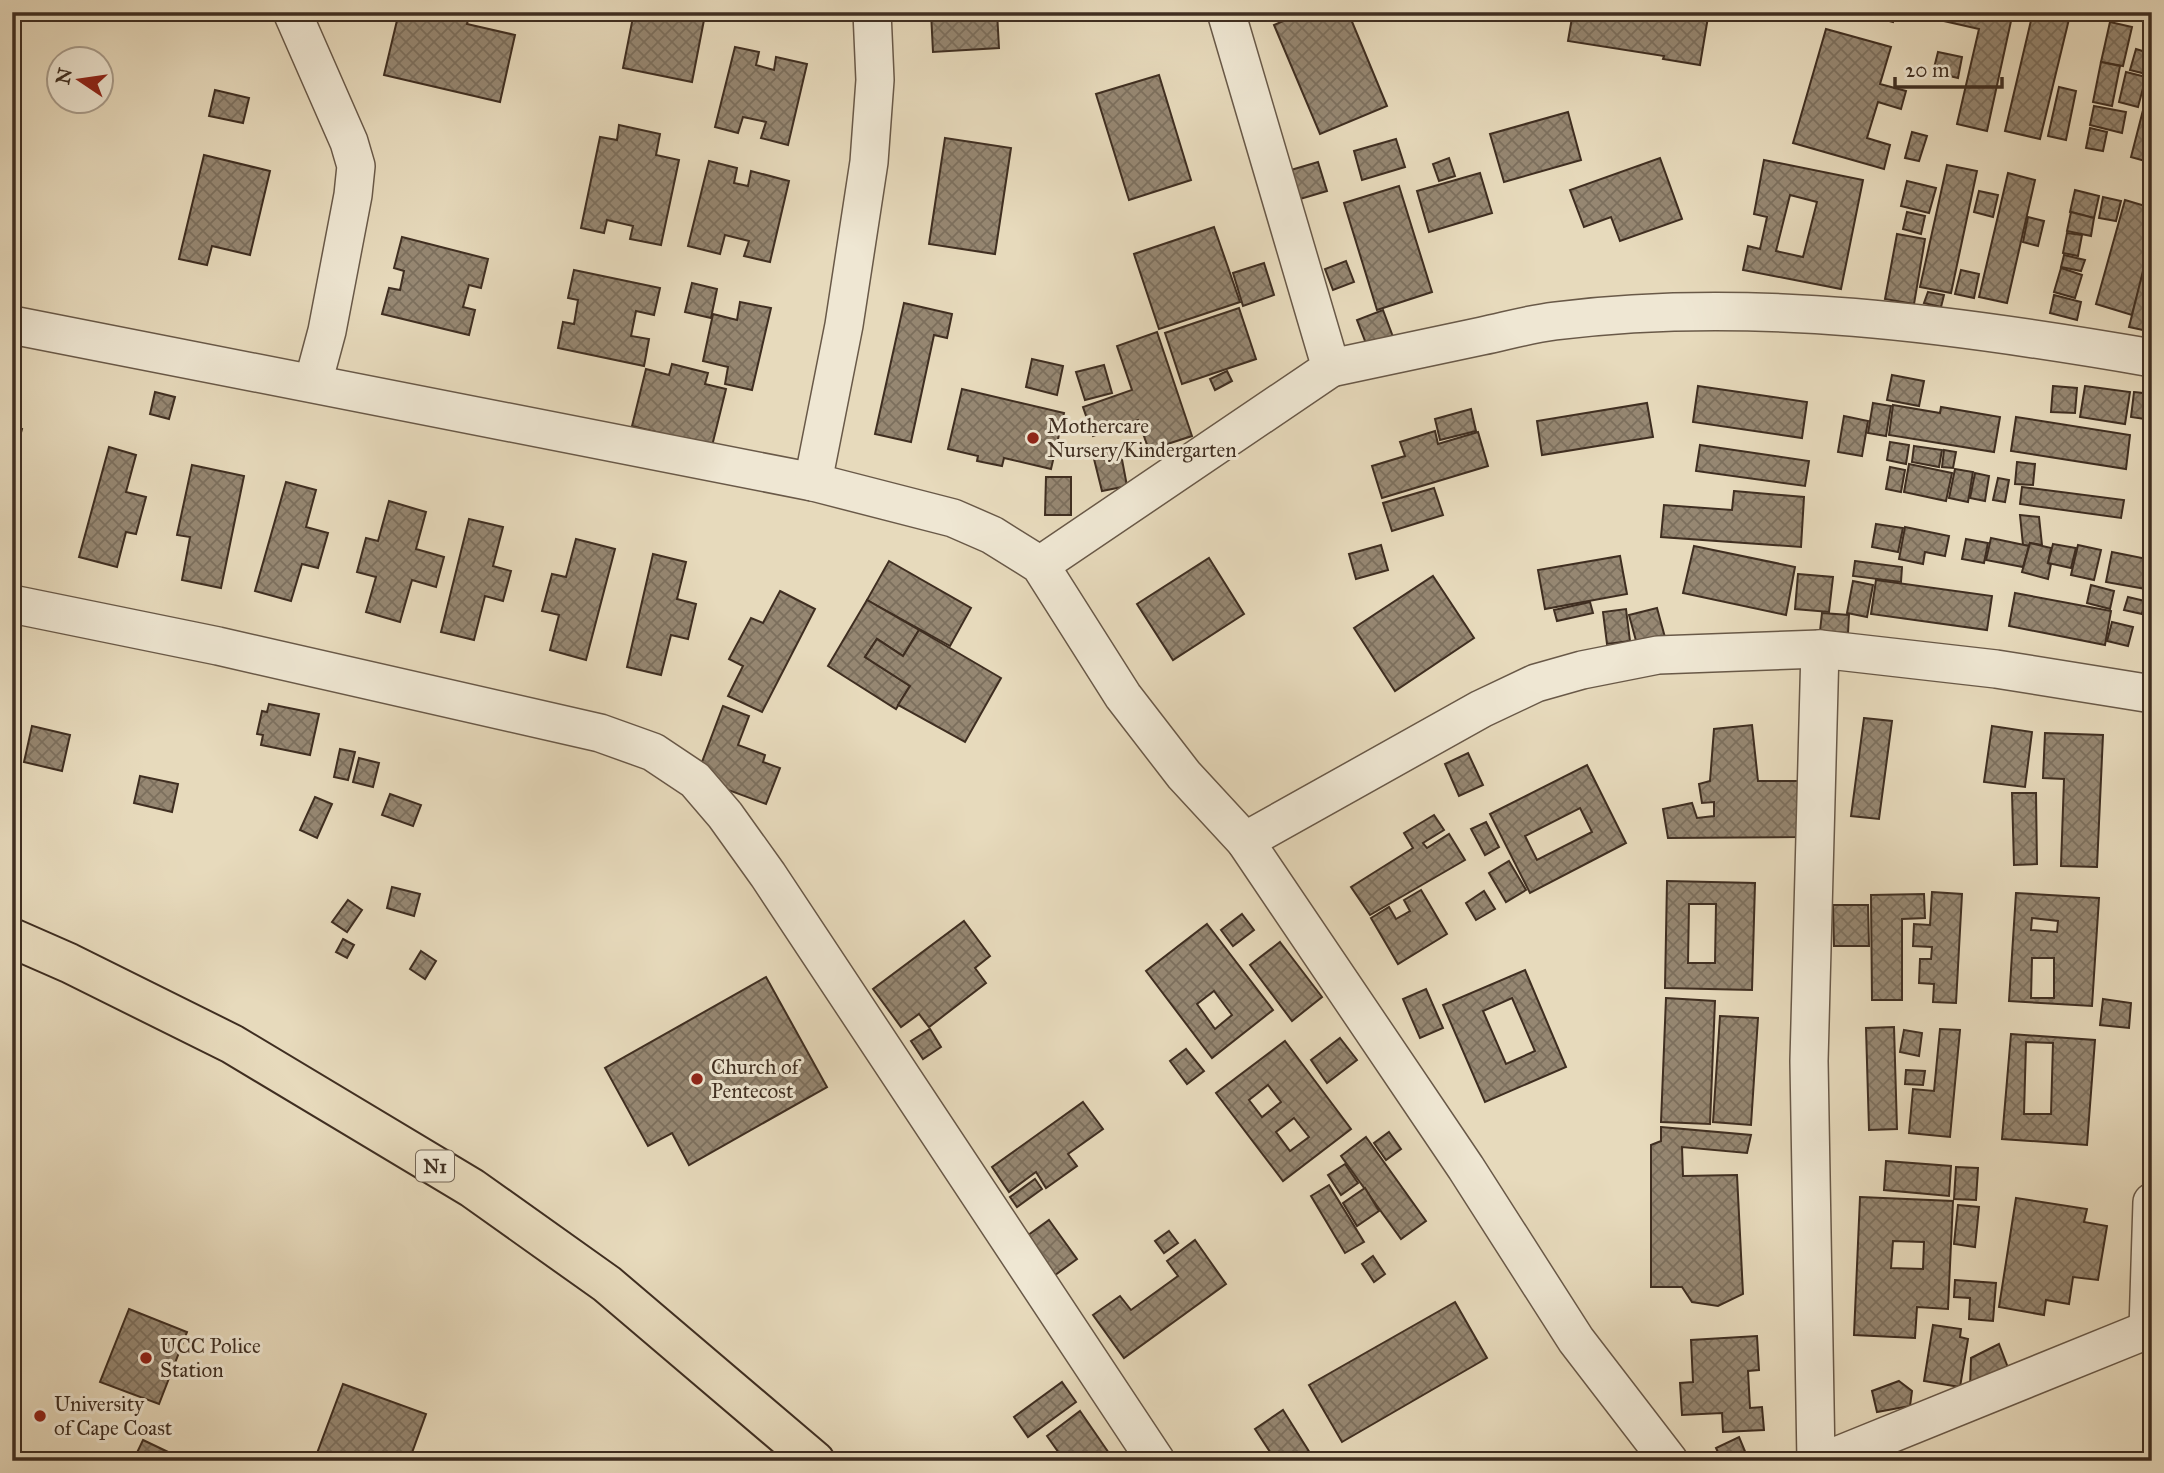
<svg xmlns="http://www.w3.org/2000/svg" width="2164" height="1473" viewBox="0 0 2164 1473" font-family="'IM FELL Great Primer',serif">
<defs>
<pattern id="building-cross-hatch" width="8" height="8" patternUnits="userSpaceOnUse" patternTransform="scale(1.75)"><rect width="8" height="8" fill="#968772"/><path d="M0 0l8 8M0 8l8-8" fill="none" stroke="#7c6f5d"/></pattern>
</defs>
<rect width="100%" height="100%" fill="#e7dabc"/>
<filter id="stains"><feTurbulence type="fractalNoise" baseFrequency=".00286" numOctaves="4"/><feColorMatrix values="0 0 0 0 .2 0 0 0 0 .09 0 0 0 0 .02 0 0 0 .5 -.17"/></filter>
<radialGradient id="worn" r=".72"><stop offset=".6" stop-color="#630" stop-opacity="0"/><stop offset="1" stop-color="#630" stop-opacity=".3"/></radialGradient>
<g fill="url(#building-cross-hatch)" stroke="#3f2e21" stroke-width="2" fill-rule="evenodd">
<polygon points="399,12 470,12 467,24 515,35 500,102 384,75"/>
<polygon points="634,12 669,12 704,20 692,82 623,68"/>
<polygon points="931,12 997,12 999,48 933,52"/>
<polygon points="1304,12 1348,12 1387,106 1320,134 1274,25"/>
<polygon points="1573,12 1687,12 1708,17 1700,65 1663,59 1664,56 1568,41"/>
<polygon points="1855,12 1895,12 1893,22"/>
<polygon points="1917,12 2013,12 1987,131 1957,124 1979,29 1917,15"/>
<polygon points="2033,12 2058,12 2070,15 2040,139 2005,131"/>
<polygon points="2110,22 2132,27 2123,66 2101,62"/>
<polygon points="1826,29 1891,47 1880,84 1906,91 1901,109 1878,102 1867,138 1890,145 1884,169 1793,143"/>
<polygon points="735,47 759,52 756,65 774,70 776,57 807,64 788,145 761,138 766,122 743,117 738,133 715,127"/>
<polygon points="2136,49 2152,54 2146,74 2130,70"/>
<polygon points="1938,52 1962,57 1958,78 1933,72"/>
<polygon points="2101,62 2120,66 2112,106 2093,102"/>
<polygon points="2126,72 2146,77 2138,107 2119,102"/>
<polygon points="1159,75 1191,180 1129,200 1096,94"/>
<polygon points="2152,75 2152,163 2131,157"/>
<polygon points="2059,87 2076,91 2066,140 2048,136"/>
<polygon points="215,90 249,98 243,123 209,116"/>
<polygon points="2094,106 2126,112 2122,133 2090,125"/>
<polygon points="1568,112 1581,160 1504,182 1490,134"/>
<polygon points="619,125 660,134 656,155 679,160 661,245 630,239 633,226 607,220 604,233 581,228 600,137 617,140"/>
<polygon points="2090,128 2107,132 2103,151 2086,148"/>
<polygon points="1912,132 1927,136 1919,161 1905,158"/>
<polygon points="945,138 1011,148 995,254 929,244"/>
<polygon points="1396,139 1405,167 1362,180 1354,151"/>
<polygon points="204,155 270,171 250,255 212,246 207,265 179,259"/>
<polygon points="1449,158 1455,176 1439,181 1433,164"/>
<polygon points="1660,158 1682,219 1620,241 1611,217 1584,227 1570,190"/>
<path d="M1764,160L1863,180L1841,289L1743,270L1748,246L1760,249L1767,217L1754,214ZM1790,195L1817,202L1803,257L1776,251Z"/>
<polygon points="709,161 737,168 734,183 748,186 751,171 789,181 770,262 744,256 749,241 725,235 720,254 688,246"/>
<polygon points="1318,162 1327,191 1300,199 1291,170"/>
<polygon points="1947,165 1977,171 1951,293 1920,287"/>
<polygon points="1480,173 1492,213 1429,232 1417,191"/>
<polygon points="2008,173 2035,180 2007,303 1979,297"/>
<polygon points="1907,181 1936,188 1929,213 1901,206"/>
<polygon points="1399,186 1432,292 1377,310 1344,203"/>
<polygon points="2075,190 2099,196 2094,218 2070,212"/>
<polygon points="1979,191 1998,195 1993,217 1974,212"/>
<polygon points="2103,197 2121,201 2116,221 2099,218"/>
<polygon points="2125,200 2152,208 2152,241 2132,315 2096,304"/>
<polygon points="1907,212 1925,216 1921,234 1903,229"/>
<polygon points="2071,212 2094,218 2091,236 2067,231"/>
<polygon points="2028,217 2044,221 2038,246 2023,242"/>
<polygon points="1214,227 1240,302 1159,329 1134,254"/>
<polygon points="2067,233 2082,235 2078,256 2063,253"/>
<polygon points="1897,234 1925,239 1914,304 1885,299"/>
<polygon points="402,237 488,259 481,288 469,285 463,307 475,310 469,335 382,314 389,288 400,290 404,271 394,268"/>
<polygon points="2064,255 2085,260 2081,271 2061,267"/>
<polygon points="2146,259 2152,260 2152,332 2129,327"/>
<polygon points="1346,261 1354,282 1333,290 1325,269"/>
<polygon points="1264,263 1274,295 1243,306 1233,273"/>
<polygon points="2061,268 2082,275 2075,298 2054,292"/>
<polygon points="574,270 660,288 654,315 636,311 631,336 649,339 644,366 558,348 563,322 574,324 578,300 568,298"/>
<polygon points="1961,270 1979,274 1974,298 1955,294"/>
<polygon points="692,283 717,289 711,318 685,312"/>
<polygon points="1928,292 1944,295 1941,307 1924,303"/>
<polygon points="2054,295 2081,302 2077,320 2050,313"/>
<polygon points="740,302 771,308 752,390 725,384 728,367 703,361 713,314 737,320"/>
<polygon points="904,303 952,314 947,338 934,335 911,442 875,434"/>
<polygon points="1239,308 1256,359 1182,384 1165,333"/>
<polygon points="1383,310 1393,337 1367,346 1357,320"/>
<polygon points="1157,332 1192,436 1149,450 1138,420 1093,436 1083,407 1132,390 1117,346"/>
<polygon points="1032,359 1063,366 1057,395 1026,387"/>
<polygon points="672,364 708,373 705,384 726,389 712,446 632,426 646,369 669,375"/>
<polygon points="1104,365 1112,393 1085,400 1076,372"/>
<polygon points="1227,371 1232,381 1215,390 1210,379"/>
<polygon points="1892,375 1924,381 1919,406 1887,400"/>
<polygon points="1698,386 1807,402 1802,438 1693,422"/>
<polygon points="2053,386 2077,388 2075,413 2051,412"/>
<polygon points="2085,386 2130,392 2125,424 2080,417"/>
<polygon points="962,389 1064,413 1051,469 1004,458 1002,466 977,461 978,456 948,449"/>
<polygon points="155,392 175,397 169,419 150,414"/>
<polygon points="2134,392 2152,394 2152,420 2131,417"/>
<polygon points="1647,403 1653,437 1542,455 1537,421"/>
<polygon points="1873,403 1891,406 1886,436 1868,433"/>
<polygon points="1893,405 1940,413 1941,407 2000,417 1994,452 1889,435"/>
<polygon points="1471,409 1476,431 1440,440 1435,419"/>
<polygon points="1844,416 1868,421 1862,456 1838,452"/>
<polygon points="2016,417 2130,435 2126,469 2011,451"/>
<polygon points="12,426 22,429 12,466"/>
<polygon points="1435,431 1438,444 1478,432 1488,466 1382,498 1372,466 1405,456 1400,442"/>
<polygon points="1890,442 1909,445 1906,464 1887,460"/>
<polygon points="1700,445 1809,461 1805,486 1696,471"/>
<polygon points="1914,446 1942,450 1939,467 1912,462"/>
<polygon points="109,447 136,455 126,492 146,497 136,534 126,532 117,567 79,557"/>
<polygon points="1120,449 1127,486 1102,491 1093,455"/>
<polygon points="1944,450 1956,452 1953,468 1942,467"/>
<polygon points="2017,462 2035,464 2033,485 2015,484"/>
<polygon points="1909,464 1952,473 1946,501 1904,492"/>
<polygon points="192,465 244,476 221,588 182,580 190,537 177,535"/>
<polygon points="1890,467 1905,470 1901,492 1886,489"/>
<polygon points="1955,469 1973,472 1968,502 1949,498"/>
<polygon points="1975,473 1989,476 1985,501 1970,498"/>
<polygon points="1046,477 1071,477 1071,515 1045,515"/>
<polygon points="1998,478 2009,480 2005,502 1993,500"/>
<polygon points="286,482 316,490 306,527 328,533 318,568 302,564 291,601 255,591"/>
<polygon points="2022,487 2124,500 2121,518 2020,504"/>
<polygon points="1434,488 1443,515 1392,531 1383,503"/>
<polygon points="1734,491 1804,497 1801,547 1661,537 1664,505 1732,510"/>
<polygon points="389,501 426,512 416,549 444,557 436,587 412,580 400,622 366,612 376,577 357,572 366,538 378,541"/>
<polygon points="2020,515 2039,517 2042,545 2030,543 2029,546 2023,545"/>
<polygon points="469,519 503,527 493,566 511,571 503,601 485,596 474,640 441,632"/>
<polygon points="1876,524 1903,528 1898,552 1872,547"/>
<polygon points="1905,527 1949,536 1945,556 1925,552 1923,564 1899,559"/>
<polygon points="1991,538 2029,546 2023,567 1986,560"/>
<polygon points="576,539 615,549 586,660 550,650 559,615 542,611 552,574 566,577"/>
<polygon points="1966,539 1988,543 1984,563 1962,559"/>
<polygon points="2030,543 2051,548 2048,563 2051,564 2048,579 2022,572"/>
<polygon points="2053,544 2076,548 2071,568 2048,563"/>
<polygon points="1381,545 1388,570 1356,579 1349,554"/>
<polygon points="2078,545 2101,550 2094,580 2071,575"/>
<polygon points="1694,546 1795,567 1786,615 1683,593"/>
<polygon points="2112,552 2152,560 2146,589 2106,582"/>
<polygon points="653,554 686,562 677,599 696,604 688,639 671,635 661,675 627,667"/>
<polygon points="1620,556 1627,594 1545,609 1538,570"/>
<polygon points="1209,558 1244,614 1173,660 1137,604"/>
<polygon points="889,561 971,608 950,646 867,600"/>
<polygon points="1855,561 1902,567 1901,582 1853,576"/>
<polygon points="1798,574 1833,577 1829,612 1795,609"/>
<polygon points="1433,576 1474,638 1395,691 1354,628"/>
<polygon points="1876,580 1992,596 1987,630 1871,614"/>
<polygon points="1853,581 1873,585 1867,617 1847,613"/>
<polygon points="2091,585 2114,591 2110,609 2087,603"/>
<polygon points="780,591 815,609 762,712 728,696 743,666 729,659 751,618 763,623"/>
<polygon points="2015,593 2111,611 2105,645 2009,626"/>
<polygon points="2128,597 2145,601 2142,614 2124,610"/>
<polygon points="867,600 919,630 903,656 877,639 865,657 910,686 896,709 828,666"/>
<polygon points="1590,602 1593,613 1557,621 1554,610"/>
<polygon points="1657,608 1666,641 1638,648 1629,615"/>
<polygon points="1626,609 1630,641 1607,644 1603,612"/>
<polygon points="1822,613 1849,615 1848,633 1820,631"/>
<polygon points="2112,622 2133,627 2128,646 2107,641"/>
<polygon points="919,630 1001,678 965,742 898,705 910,686 865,657 877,639 903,656"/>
<polygon points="269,704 319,714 310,755 261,745 263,735 257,734 262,711 267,712"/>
<polygon points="723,706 749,716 738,745 765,755 763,762 780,768 766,804 696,778"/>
<polygon points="1864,718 1892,721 1879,819 1851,816"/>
<polygon points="1752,725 1758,781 1799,781 1798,837 1668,838 1663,809 1692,803 1697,818 1714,816 1714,802 1702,803 1699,784 1710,781 1714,729"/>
<polygon points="32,726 70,735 62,771 24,762"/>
<polygon points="1992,726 2032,732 2025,787 1984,782"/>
<polygon points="2045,733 2103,735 2097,867 2061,866 2064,779 2043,778"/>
<polygon points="340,749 355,752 348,780 334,777"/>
<polygon points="1468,753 1483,785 1459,796 1445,764"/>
<polygon points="359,758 379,763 373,787 353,782"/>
<path d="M1587,765L1626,843L1530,893L1490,814ZM1580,808L1592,832L1537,860L1525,836Z"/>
<polygon points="140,776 178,784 172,812 134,803"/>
<polygon points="2012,793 2036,793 2037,864 2014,865"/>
<polygon points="390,794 421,805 413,826 382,815"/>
<polygon points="315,797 332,804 317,838 300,830"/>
<polygon points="1434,815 1444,830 1423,843 1427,848 1449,834 1465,860 1370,915 1351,887 1413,848 1404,833"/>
<polygon points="1486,822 1499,847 1485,855 1471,829"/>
<polygon points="1509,861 1526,890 1506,902 1489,873"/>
<path d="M1667,881L1755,883L1752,990L1665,988ZM1689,904H1716L1715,963H1688Z"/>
<polygon points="392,887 420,894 414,916 387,908"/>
<polygon points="1421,890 1447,934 1398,964 1371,918 1389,907 1396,919 1410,911 1404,900"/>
<polygon points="1484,891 1495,909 1476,920 1466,903"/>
<polygon points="1932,892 1962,894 1956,1003 1933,1002 1934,984 1919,983 1920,959 1931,959 1932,947 1913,946 1914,924 1930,925"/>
<path d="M2016,893L2099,898L2092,1006L2009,1001ZM2032,918L2058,921L2057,932L2031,930ZM2032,958H2054V998H2031Z"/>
<polygon points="1924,894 1925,918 1902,919 1902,1000 1872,1000 1871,895"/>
<polygon points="348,900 362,910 347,932 332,922"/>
<polygon points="1833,905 1868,905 1869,946 1834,946"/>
<polygon points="1242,914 1254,930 1233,946 1221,930"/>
<polygon points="964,921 990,956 975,968 986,983 929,1027 919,1014 901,1027 873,989"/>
<path d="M1207,924L1273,1010L1212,1058L1146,971ZM1214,991L1232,1015L1215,1029L1197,1004Z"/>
<polygon points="343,939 354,945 347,958 336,952"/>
<polygon points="1280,942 1322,997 1292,1021 1250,965"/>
<polygon points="421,951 436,961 425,979 410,969"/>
<path d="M1525,970L1566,1067L1485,1102L1443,1005ZM1512,998L1535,1051L1506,1064L1483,1011Z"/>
<polygon points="766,977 827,1087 689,1165 672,1133 648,1146 605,1068"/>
<polygon points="1426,989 1443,1028 1420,1038 1403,999"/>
<polygon points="1666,998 1715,1001 1710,1124 1661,1122"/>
<polygon points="2103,999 2131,1003 2129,1028 2100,1025"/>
<polygon points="1720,1016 1758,1018 1751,1125 1713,1122"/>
<polygon points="1894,1027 1897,1129 1869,1130 1866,1028"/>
<polygon points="930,1029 941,1047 923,1059 911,1041"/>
<polygon points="1940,1029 1960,1030 1950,1137 1909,1133 1913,1089 1934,1091"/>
<polygon points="1904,1030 1922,1033 1919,1056 1900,1052"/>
<path d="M2011,1034L2095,1040L2087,1145L2002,1139ZM2026,1042L2053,1043L2051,1114H2024Z"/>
<polygon points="1340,1038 1357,1060 1327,1083 1311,1060"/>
<path d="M1285,1041L1351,1129L1283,1181L1216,1093ZM1268,1085L1281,1102L1262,1117L1249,1100ZM1294,1118L1309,1137L1290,1151L1276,1132Z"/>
<polygon points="1186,1049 1204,1071 1187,1084 1170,1061"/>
<polygon points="1906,1070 1925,1071 1923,1085 1905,1084"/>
<polygon points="1083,1102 1103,1129 1068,1154 1077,1166 1046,1188 1036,1172 1009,1192 992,1167"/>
<polygon points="1661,1127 1751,1135 1747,1153 1682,1147 1683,1176 1737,1175 1743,1294 1718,1306 1692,1302 1682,1287 1651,1287 1651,1145 1661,1141"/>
<polygon points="1389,1132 1401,1149 1386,1160 1374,1143"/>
<polygon points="1366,1137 1426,1221 1401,1239 1341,1156"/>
<polygon points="1886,1161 1951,1166 1949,1196 1884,1190"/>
<polygon points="1345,1164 1358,1183 1341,1195 1328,1175"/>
<polygon points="1956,1167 1978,1168 1976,1200 1954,1199"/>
<polygon points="1035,1179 1042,1189 1017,1207 1010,1197"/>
<polygon points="1329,1185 1364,1242 1345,1253 1311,1196"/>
<polygon points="1365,1188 1379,1211 1357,1226 1343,1203"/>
<path d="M1860,1197L1953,1201L1948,1309L1917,1307L1915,1338L1854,1335ZM1893,1241L1924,1242L1923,1269L1891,1268Z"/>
<polygon points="2016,1198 2087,1209 2084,1222 2107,1226 2098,1280 2073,1277 2069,1304 2046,1300 2044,1315 1999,1307"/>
<polygon points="1958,1205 1979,1207 1975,1247 1954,1244"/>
<polygon points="1049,1220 1077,1259 1047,1281 1020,1241"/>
<polygon points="1169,1231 1178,1243 1164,1253 1155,1241"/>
<polygon points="1195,1240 1226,1284 1124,1358 1093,1315 1120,1296 1131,1310 1178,1276 1167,1261"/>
<polygon points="1373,1256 1385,1274 1374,1282 1362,1264"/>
<polygon points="1955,1280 1996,1283 1993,1321 1969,1319 1970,1298 1954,1297"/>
<polygon points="1455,1302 1487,1358 1342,1442 1309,1385"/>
<polygon points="129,1309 187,1332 159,1404 100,1382"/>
<polygon points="1933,1325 1961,1329 1960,1337 1968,1339 1960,1387 1924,1381"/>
<polygon points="1757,1336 1759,1370 1748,1371 1750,1408 1762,1407 1764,1430 1723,1432 1722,1413 1682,1415 1680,1383 1693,1382 1691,1340"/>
<polygon points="1999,1344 2010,1373 1970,1388 1971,1358"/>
<polygon points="1899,1381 1912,1391 1910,1406 1877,1412 1872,1391"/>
<polygon points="1062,1382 1076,1402 1028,1437 1014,1417"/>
<polygon points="343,1384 426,1414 409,1461 330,1461 316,1456"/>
<polygon points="1283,1410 1315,1461 1276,1461 1255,1429"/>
<polygon points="1080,1411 1113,1459 1059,1453 1047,1436"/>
<polygon points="1739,1437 1749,1461 1722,1461 1716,1448"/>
<polygon points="143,1440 187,1461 133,1461"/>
</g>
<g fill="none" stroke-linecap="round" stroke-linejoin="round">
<defs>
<g id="minor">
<polyline points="292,12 349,142 356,166 353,195 327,331 313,383"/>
<polyline points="12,325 813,482 953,518 992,535 1040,565 1123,696 1184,775 1245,841 1466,1168 1576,1340 1669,1461"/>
<path d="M1331,368C1381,357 1432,347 1482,336C1506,331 1530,324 1555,321C1754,296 1955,324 2152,358"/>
<polyline points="813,482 844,325 869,162 875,80 872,12"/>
<polyline points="1040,565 1331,368 1226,12"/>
<polyline points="12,604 218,646 600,733 653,752 695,780 725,815 768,875 1156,1461"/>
<polyline points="1245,841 1481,709 1536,683 1582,670 1658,655 1820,649 1996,669 2152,694"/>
<polyline points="2148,1329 2152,1202"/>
<polyline points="1816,1461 1809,1061 1820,649"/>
<polyline points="1824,1461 2152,1328"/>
</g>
<polyline id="trunk" points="12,938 69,963 232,1044 472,1188 607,1284 815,1461"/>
</defs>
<use href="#minor" stroke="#695948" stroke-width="40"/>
<use href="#trunk" stroke="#3f2e21" stroke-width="42"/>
<use href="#minor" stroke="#efe7d3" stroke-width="37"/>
<use href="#trunk" stroke="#e7dabc" stroke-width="38"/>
</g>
<g fill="#8f2418" stroke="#efe7d3" stroke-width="2.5">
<circle cx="1033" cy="438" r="7"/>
<circle cx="697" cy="1079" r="7"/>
<circle cx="146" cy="1358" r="7"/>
<circle cx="40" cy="1416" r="7"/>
</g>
<g text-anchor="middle" stroke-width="6" stroke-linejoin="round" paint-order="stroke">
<rect fill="#efe7d3" stroke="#746656" stroke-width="2" x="416" y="1150.5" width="38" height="31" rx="5"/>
<g font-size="19" font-weight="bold" fill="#3f2e21">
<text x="435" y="1173">N1</text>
</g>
<g font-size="21" fill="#3f2e21" stroke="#efe7d3" text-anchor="start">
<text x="1047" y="433">Mothercare<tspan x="1047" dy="24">Nursery/Kindergarten</tspan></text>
<text x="711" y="1074">Church of<tspan x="711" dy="24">Pentecost</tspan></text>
<text x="160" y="1353">UCC Police<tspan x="160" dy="24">Station</tspan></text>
<text x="54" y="1411">University<tspan x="54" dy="24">of Cape Coast</tspan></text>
</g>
</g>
<rect width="2164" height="1473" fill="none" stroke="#e7dabc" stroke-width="42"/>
<rect x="14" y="14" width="2136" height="1445" fill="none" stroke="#3f2e21" stroke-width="3.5"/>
<rect x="21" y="21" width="2122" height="1431" fill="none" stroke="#3f2e21" stroke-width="2"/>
<g transform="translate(80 80) rotate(283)"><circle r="33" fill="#efe7d3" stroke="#a99d8c" stroke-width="2"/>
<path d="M0-5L12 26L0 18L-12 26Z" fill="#8f2418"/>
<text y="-10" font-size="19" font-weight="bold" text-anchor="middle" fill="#3f2e21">N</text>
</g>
<path d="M1895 77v10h107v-10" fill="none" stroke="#3f2e21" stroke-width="3.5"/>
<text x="1905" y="77" font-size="21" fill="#3f2e21" stroke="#efe7d3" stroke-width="5" paint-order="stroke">20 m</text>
<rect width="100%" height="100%" filter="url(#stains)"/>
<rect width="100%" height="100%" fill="url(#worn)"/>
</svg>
